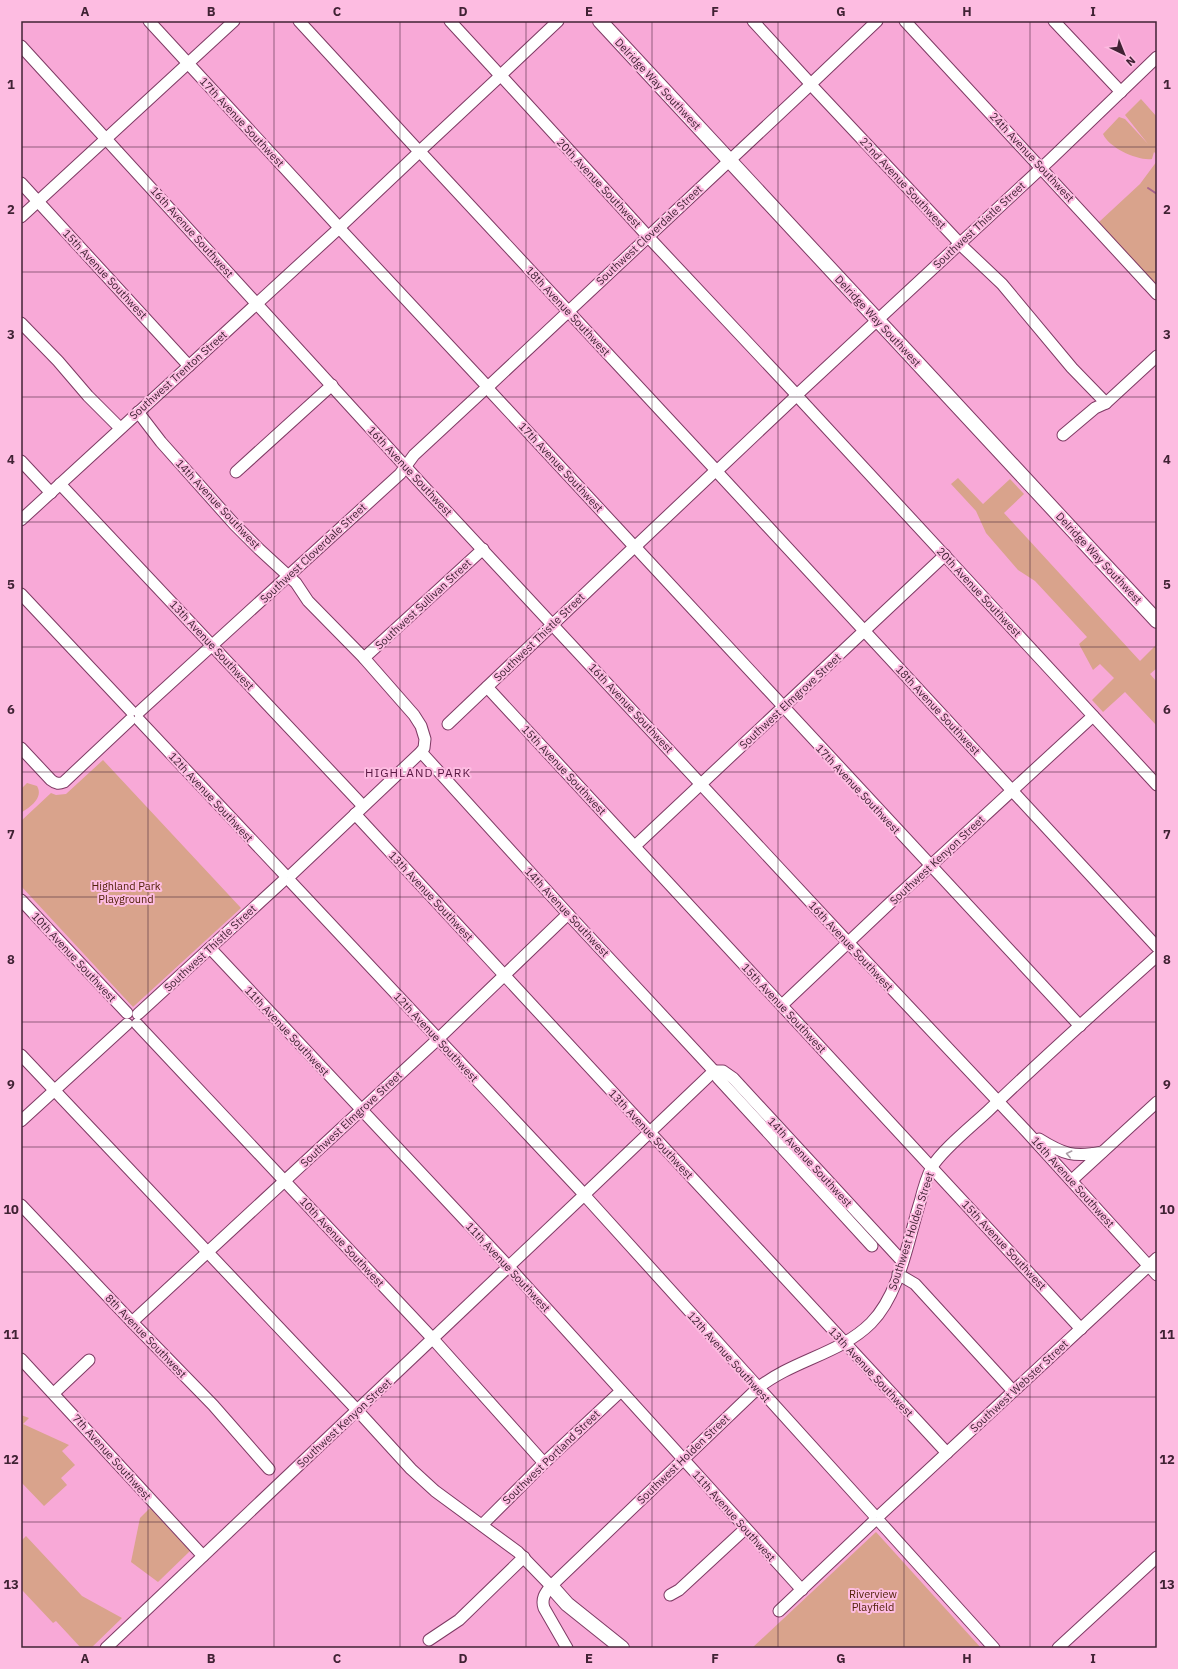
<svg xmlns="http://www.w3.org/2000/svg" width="1178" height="1669" viewBox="0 0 1178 1669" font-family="'IBM Plex Sans',sans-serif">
<rect width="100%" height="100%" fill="#f8a9d7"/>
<g fill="#d9a38c">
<path d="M1141,99L1157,117V155L1154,152L1152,159C1138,161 1109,148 1103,134L1119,117L1125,119L1148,144L1125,115Z"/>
<polygon points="1157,161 1157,287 1099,222 1140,184"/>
<polygon points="958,478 983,504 1010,479 1024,494 1004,513 1140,661 1157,644 1157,668 1150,674 1157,682 1157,726 1125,692 1103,712 1092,700 1114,678 1100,664 1093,670 1079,644 1087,637 1035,581 1018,570 986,533 976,511 951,484"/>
<polygon points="103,760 241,908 133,1007 21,886 21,821 51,793 56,795 66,794"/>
<path d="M27,783L37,786C44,798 30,807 21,813V789Z"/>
<polygon points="21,1415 29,1418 23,1424 69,1445 62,1451 75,1465 61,1478 67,1485 44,1506 21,1482"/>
<polygon points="150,1508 190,1551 158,1582 131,1562 140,1518"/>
<polygon points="876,1532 981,1648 752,1648"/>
<polygon points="26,1536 82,1596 122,1618 91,1648 81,1648 56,1621 53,1623 21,1589 21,1541"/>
</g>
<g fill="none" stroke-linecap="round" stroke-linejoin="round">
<polyline stroke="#a9648d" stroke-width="2" points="1148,188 1157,194"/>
<defs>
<g id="minor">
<polyline points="149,21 336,224"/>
<polyline points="299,21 416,148"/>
<polyline points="450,21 497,72"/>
<polyline points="753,21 808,81"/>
<polyline points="905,21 1157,294"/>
<polyline points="1054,21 1121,92"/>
<polyline points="21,46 425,488 844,938 1026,1131 1157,1275"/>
<polyline points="504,72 558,21"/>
<polyline points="504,79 654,243 793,391"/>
<polyline points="814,81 877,21"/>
<polyline points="813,87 965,249 1002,284 1072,368 1106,403"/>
<polyline points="423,148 497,79"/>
<polyline points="423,155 713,467"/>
<polyline points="21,183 189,366"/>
<polyline points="21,217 234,21"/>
<polyline points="343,224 416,155"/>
<polyline points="342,231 484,383"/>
<polyline points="21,323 58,361 88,396 120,428"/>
<polyline points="491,384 808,87"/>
<polyline points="490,391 631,543"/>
<polyline points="801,391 1051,159 1157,57"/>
<polyline points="800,399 1157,785"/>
<polyline points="138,412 161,442 235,525 259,549 296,583 308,601 364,658 414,715 421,726 425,739 424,748 421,752 292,874"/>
<polyline points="1063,435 1095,408 1106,403 1157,356"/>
<polyline points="21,461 51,493"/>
<polyline points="720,468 793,399"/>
<polyline points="236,472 332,385"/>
<polyline points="719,474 1157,947"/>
<polyline points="60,484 363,806"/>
<polyline points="21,520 336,231"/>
<polyline points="639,543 712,474"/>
<polyline points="638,550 1080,1026"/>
<polyline points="21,594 131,711"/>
<polyline points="364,658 483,549"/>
<polyline points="487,687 1081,1329"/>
<polyline points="139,712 400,474 414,455 483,391"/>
<polyline points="139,720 284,874"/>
<polyline points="448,724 631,550"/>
<path d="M21,748L51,780C56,784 59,784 64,782L130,720"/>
<polyline points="421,752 568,914 714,1071 718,1078 872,1246"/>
<polyline points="355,814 947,1453"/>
<polyline points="635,846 945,555"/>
<polyline points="291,882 581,1191"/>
<polyline points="21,900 127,1013"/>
<polyline points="210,948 509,1267 802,1590"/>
<polyline points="782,1005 891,902 1093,716"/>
<polyline points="138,1014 283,881"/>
<polyline points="137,1024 433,1339 544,1463"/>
<polyline points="21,1055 358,1411 411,1469 435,1491 518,1552 551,1586"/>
<polyline points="714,1071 723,1071 733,1078 902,1261"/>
<polyline points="21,1121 127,1024"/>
<path d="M1039,1139C1063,1154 1074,1158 1102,1152"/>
<polyline points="1072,1180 1157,1102"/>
<polyline points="588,1191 714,1071"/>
<polyline points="587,1198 873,1514"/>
<polyline points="21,1205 132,1322 213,1405 269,1469"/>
<polyline points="898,1274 915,1284 1013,1391"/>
<polyline points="132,1322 438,1039 568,914"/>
<polyline points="21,1359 203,1556"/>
<polyline points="54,1393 89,1360"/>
<polyline points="881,1514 1157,1258"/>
<polyline points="880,1522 994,1648"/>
<polyline points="482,1525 544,1463 621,1391"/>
<polyline points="670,1595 679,1590 745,1529"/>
<polyline points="779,1611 873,1522"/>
<polyline points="429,1640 459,1620 524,1557"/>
<polyline points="106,1648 581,1198"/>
<path d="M567,1648L544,1608C541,1599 545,1593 551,1586L758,1388C793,1360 840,1354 871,1323C900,1294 908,1240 920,1202C923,1190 926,1178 932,1167C942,1150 972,1126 988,1111C1043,1058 1100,1007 1157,956"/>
<polyline points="1058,1648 1157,1557"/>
</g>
<g id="major">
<polyline points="600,21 1157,621"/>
<polyline points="551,1586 567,1604 622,1648"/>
</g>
</defs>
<use href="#minor" stroke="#7e3a64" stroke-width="13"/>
<use href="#major" stroke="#7e3a64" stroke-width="16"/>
<use href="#minor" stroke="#fff" stroke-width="11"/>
<use href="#major" stroke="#fff" stroke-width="14"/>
</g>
<defs><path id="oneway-chevron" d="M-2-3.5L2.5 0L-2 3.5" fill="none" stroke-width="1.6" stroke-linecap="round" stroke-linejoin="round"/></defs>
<use stroke="#a99ca4" href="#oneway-chevron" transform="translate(1069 1154) rotate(-167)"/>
<path fill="none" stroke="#402234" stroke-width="1" stroke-opacity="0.55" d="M148,21V1648M274,21V1648M400,21V1648M526,21V1648M652,21V1648M778,21V1648M904,21V1648M1030,21V1648M21,147H1157M21,272H1157M21,397H1157M21,522H1157M21,647H1157M21,772H1157M21,897H1157M21,1022H1157M21,1147H1157M21,1272H1157M21,1397H1157M21,1522H1157"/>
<g text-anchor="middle" stroke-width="4" stroke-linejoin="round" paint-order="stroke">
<g font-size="11" fill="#402234" stroke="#fdbce1">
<text transform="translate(658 84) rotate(47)" y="4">Delridge Way Southwest</text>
<text transform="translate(242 122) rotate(47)" y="4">17th Avenue Southwest</text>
<text transform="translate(1032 157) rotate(47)" y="4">24th Avenue Southwest</text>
<text transform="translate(599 183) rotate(47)" y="4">20th Avenue Southwest</text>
<text transform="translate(903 183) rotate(47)" y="4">22nd Avenue Southwest</text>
<text transform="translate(979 225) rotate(-43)" y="4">Southwest Thistle Street</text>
<text transform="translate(192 232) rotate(48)" y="4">16th Avenue Southwest</text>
<text transform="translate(649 235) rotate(-43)" y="4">Southwest Cloverdale Street</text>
<text transform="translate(105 274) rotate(47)" y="4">15th Avenue Southwest</text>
<text transform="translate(568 311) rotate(47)" y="4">18th Avenue Southwest</text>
<text transform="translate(878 321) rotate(47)" y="4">Delridge Way Southwest</text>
<text transform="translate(178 375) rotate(-42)" y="4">Southwest Trenton Street</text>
<text transform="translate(561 467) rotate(47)" y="4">17th Avenue Southwest</text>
<text transform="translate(410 471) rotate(47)" y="4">16th Avenue Southwest</text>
<text transform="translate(218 504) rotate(47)" y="4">14th Avenue Southwest</text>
<text transform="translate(313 553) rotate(-43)" y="4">Southwest Cloverdale Street</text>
<text transform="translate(1099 558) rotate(47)" y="4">Delridge Way Southwest</text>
<text transform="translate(979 592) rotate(47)" y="4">20th Avenue Southwest</text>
<text transform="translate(423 604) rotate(-43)" y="4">Southwest Sullivan Street</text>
<text transform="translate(539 637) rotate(-44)" y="4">Southwest Thistle Street</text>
<text transform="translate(212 645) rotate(47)" y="4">13th Avenue Southwest</text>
<text transform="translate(790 701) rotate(-43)" y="4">Southwest Elmgrove Street</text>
<text transform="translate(631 708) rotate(47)" y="4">16th Avenue Southwest</text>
<text transform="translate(938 710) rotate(47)" y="4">18th Avenue Southwest</text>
<text transform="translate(564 770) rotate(47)" y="4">15th Avenue Southwest</text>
<text transform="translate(858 789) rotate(47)" y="4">17th Avenue Southwest</text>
<text transform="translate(211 797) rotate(47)" y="4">12th Avenue Southwest</text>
<text transform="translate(937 860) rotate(-43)" y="4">Southwest Kenyon Street</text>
<text transform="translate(431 896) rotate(47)" y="4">13th Avenue Southwest</text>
<text transform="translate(567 912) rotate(47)" y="4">14th Avenue Southwest</text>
<text transform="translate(851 946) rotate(47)" y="4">16th Avenue Southwest</text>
<text transform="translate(210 948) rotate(-43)" y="4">Southwest Thistle Street</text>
<text transform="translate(74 957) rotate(47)" y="4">10th Avenue Southwest</text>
<text transform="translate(784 1008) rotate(47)" y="4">15th Avenue Southwest</text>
<text transform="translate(287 1031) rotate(47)" y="4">11th Avenue Southwest</text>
<text transform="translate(436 1037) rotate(47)" y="4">12th Avenue Southwest</text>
<text transform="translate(351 1119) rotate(-43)" y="4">Southwest Elmgrove Street</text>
<text transform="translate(651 1134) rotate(47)" y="4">13th Avenue Southwest</text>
<text transform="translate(810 1162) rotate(47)" y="4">14th Avenue Southwest</text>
<text transform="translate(1073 1182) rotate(48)" y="4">16th Avenue Southwest</text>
<text transform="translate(911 1231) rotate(-72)" y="4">Southwest Holden Street</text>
<text transform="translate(342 1242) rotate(47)" y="4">10th Avenue Southwest</text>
<text transform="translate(1004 1245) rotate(47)" y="4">15th Avenue Southwest</text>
<text transform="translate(508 1267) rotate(47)" y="4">11th Avenue Southwest</text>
<text transform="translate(146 1336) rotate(46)" y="4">8th Avenue Southwest</text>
<text transform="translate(729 1357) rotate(48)" y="4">12th Avenue Southwest</text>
<text transform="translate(871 1372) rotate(47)" y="4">13th Avenue Southwest</text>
<text transform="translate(1019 1386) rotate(-43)" y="4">Southwest Webster Street</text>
<text transform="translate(344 1423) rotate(-43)" y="4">Southwest Kenyon Street</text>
<text transform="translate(112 1457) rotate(48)" y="4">7th Avenue Southwest</text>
<text transform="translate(551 1457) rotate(-44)" y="4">Southwest Portland Street</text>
<text transform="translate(683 1459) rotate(-44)" y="4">Southwest Holden Street</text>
<text transform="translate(734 1516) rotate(48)" y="4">11th Avenue Southwest</text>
</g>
<g font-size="11" fill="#52220a" stroke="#fdbce1">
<text x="126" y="890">Highland Park<tspan x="126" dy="13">Playground</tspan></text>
<text x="873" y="1598">Riverview<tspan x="873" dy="13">Playfield</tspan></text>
</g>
<g font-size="12" letter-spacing="1" fill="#581642" stroke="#fdbce1">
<text x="418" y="777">HIGHLAND PARK</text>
</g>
</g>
<rect width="1178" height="1669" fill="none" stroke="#fdbce1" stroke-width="44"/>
<g transform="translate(1124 54) rotate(137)" stroke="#fdbce1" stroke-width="3" paint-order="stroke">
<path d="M0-3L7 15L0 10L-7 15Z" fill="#402234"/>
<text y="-6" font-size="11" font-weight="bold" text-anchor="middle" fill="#402234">N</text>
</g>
<rect x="22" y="22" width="1134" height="1625" fill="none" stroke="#402234" stroke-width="1.5"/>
<g font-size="13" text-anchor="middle" font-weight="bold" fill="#402234">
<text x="85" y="16">A</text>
<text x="211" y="16">B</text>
<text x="337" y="16">C</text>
<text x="463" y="16">D</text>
<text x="589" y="16">E</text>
<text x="715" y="16">F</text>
<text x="841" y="16">G</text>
<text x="967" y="16">H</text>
<text x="1093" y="16">I</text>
<text x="11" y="89">1</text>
<text x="1167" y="89">1</text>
<text x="11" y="214">2</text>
<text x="1167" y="214">2</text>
<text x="11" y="339">3</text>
<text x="1167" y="339">3</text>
<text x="11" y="464">4</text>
<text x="1167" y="464">4</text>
<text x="11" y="589">5</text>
<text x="1167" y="589">5</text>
<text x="11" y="714">6</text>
<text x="1167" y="714">6</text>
<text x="11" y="839">7</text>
<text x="1167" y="839">7</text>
<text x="11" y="964">8</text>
<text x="1167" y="964">8</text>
<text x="11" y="1089">9</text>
<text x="1167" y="1089">9</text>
<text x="11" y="1214">10</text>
<text x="1167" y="1214">10</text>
<text x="11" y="1339">11</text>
<text x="1167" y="1339">11</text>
<text x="11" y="1464">12</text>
<text x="1167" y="1464">12</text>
<text x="11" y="1589">13</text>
<text x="1167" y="1589">13</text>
<text x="85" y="1663">A</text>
<text x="211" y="1663">B</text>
<text x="337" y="1663">C</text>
<text x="463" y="1663">D</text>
<text x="589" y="1663">E</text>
<text x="715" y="1663">F</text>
<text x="841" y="1663">G</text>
<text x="967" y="1663">H</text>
<text x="1093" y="1663">I</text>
</g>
</svg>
